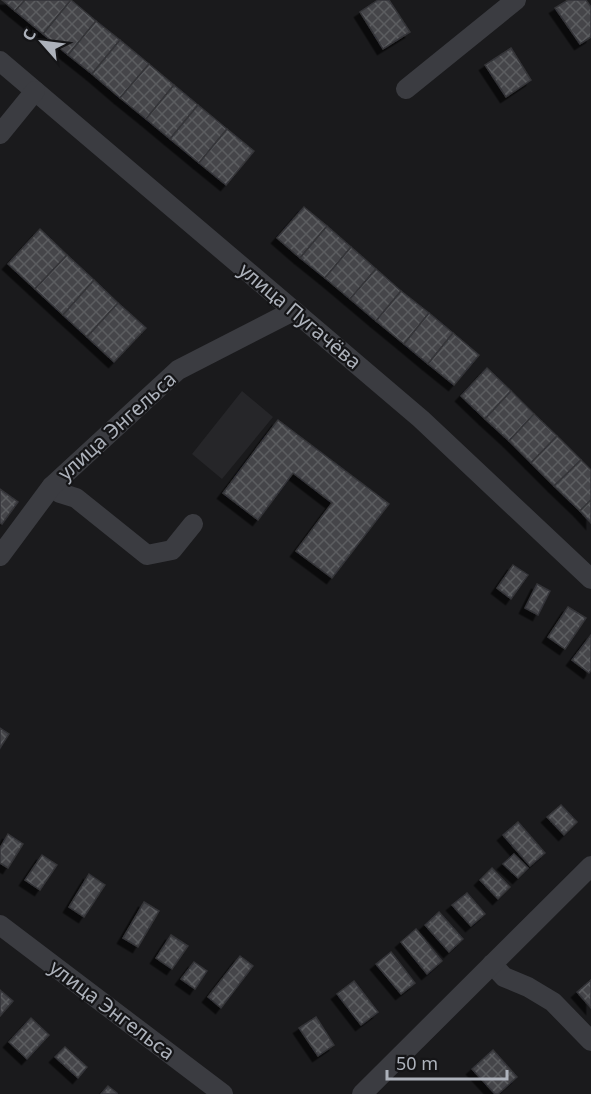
<svg xmlns="http://www.w3.org/2000/svg" width="591" height="1094" viewBox="0 0 591 1094" font-family="'Noto Sans',sans-serif">
<defs>
<pattern id="building-cross-hatch" width="8" height="8" patternUnits="userSpaceOnUse" patternTransform="scale(1.5)"><rect width="8" height="8" fill="#444549"/><path d="M0 0l8 8M0 8l8-8" fill="none" stroke="#5c5d61"/></pattern>
<filter id="shadow"><feDropShadow dx="-5.5" dy="5.5" stdDeviation="0" flood-color="#0009"/></filter>
</defs>
<rect width="100%" height="100%" fill="#1a1a1c"/>
<polygon fill="#262629" points="242,391 273,417 222,479 192,454"/>
<g fill="url(#building-cross-hatch)" stroke="#343438" stroke-width="1.5" filter="url(#shadow)">
<polygon points="2,0 25,0 15,11"/>
<polygon points="25,0 71,0 43,34 15,11"/>
<polygon points="71,0 96,21 68,55 43,34"/>
<polygon points="378,0 389,0 410,32 383,49 360,12"/>
<polygon points="568,0 586,0 591,7 591,37 580,44 555,8"/>
<polygon points="96,21 120,40 92,74 68,55"/>
<polygon points="120,40 149,64 120,98 92,74"/>
<polygon points="511,48 531,80 506,97 485,65"/>
<polygon points="149,64 174,85 146,119 120,98"/>
<polygon points="174,85 198,105 170,139 146,119"/>
<polygon points="198,105 227,129 199,163 170,139"/>
<polygon points="227,129 254,151 226,185 199,163"/>
<polygon points="304,207 327,226 300,258 277,238"/>
<polygon points="327,226 351,247 325,278 300,258"/>
<polygon points="40,229 67,255 35,289 8,264"/>
<polygon points="351,247 376,269 350,299 325,278"/>
<polygon points="67,255 94,280 63,315 35,289"/>
<polygon points="376,269 401,291 376,321 350,299"/>
<polygon points="94,280 118,303 87,337 63,315"/>
<polygon points="401,291 429,313 404,344 376,321"/>
<polygon points="118,303 146,328 114,362 87,337"/>
<polygon points="429,313 453,333 428,364 404,344"/>
<polygon points="453,333 479,355 454,385 428,364"/>
<polygon points="487,368 511,391 485,419 461,396"/>
<polygon points="511,391 534,414 509,441 485,419"/>
<polygon points="534,414 557,436 531,463 509,441"/>
<polygon points="278,420 389,504 332,578 296,551 332,503 293,473 258,520 223,493"/>
<polygon points="557,436 581,460 554,486 531,463"/>
<polygon points="581,460 591,470 591,500 580,511 554,486"/>
<polygon points="0,489 18,502 2,524 0,523"/>
<polygon points="591,500 591,523 580,511"/>
<polygon points="513,565 528,575 511,599 497,588"/>
<polygon points="537,584 550,591 538,615 525,608"/>
<polygon points="568,607 586,618 565,649 548,637"/>
<polygon points="591,635 591,670 589,673 572,660"/>
<polygon points="0,728 9,734 0,748"/>
<polygon points="561,805 577,822 564,835 547,817"/>
<polygon points="518,822 545,853 530,866 503,835"/>
<polygon points="8,834 23,844 8,868 0,863 0,848"/>
<polygon points="514,854 528,868 518,878 503,864"/>
<polygon points="42,855 57,865 40,890 25,880"/>
<polygon points="492,868 510,887 498,899 480,880"/>
<polygon points="89,874 105,885 84,917 69,907"/>
<polygon points="467,893 485,914 471,926 452,905"/>
<polygon points="144,902 159,911 138,947 123,938"/>
<polygon points="439,912 463,939 449,952 425,925"/>
<polygon points="416,929 442,961 427,974 401,942"/>
<polygon points="171,935 188,946 172,969 156,958"/>
<polygon points="391,952 415,983 401,994 376,964"/>
<polygon points="240,956 253,966 221,1008 208,997"/>
<polygon points="194,962 207,971 195,989 181,979"/>
<polygon points="591,980 591,1008 577,992"/>
<polygon points="354,981 378,1012 361,1025 337,994"/>
<polygon points="0,990 13,1001 0,1016"/>
<polygon points="316,1017 334,1045 318,1056 299,1028"/>
<polygon points="31,1018 49,1035 27,1059 9,1042"/>
<polygon points="65,1047 87,1067 78,1078 55,1057"/>
<polygon points="493,1050 517,1077 498,1094 495,1094 472,1069"/>
<polygon points="108,1086 117,1093 117,1094 101,1094"/>
</g>
<g fill="none" stroke-linecap="round" stroke-linejoin="round">
<g stroke="#3b3c41" stroke-width="20">
<polyline points="0,61 421,419 591,579"/>
<polyline points="406,89 516,0"/>
<polyline points="0,134 35,91"/>
<polyline points="52,486 60,493 76,498 147,555 172,550 193,524"/>
<polyline points="0,556 52,486 178,370 293,311"/>
<polyline points="0,925 223,1094"/>
<polyline points="492,964 504,977 528,987 553,1002 591,1041"/>
<polyline points="362,1094 591,866"/>
</g>
</g>
<g text-anchor="middle" stroke-width="4.5" stroke-linejoin="round" paint-order="stroke">
<g font-size="20" fill="#adb2bb" stroke="#151517">
<text transform="translate(300 316) rotate(40)" y="7">улица Пугачёва</text>
<text transform="translate(117 426) rotate(-42)" y="7">улица Энгельса</text>
<text transform="translate(112 1010) rotate(37)" y="7">улица Энгельса</text>
</g>
</g>
<g transform="translate(42 42) rotate(298)" stroke="#151517" stroke-width="4.5" paint-order="stroke">
<path d="M0-4.5L10 22L0 15L-10 22Z" fill="#adb2bb"/>
<text y="-9" font-size="16" font-weight="bold" text-anchor="middle" fill="#adb2bb">С</text>
</g>
<path d="M387 1070v9h120v-9" fill="none" stroke="#adb2bb" stroke-width="3"/>
<text x="396" y="1070" font-size="18" fill="#adb2bb" stroke="#151517" stroke-width="4.5" paint-order="stroke">50 m</text>
</svg>
